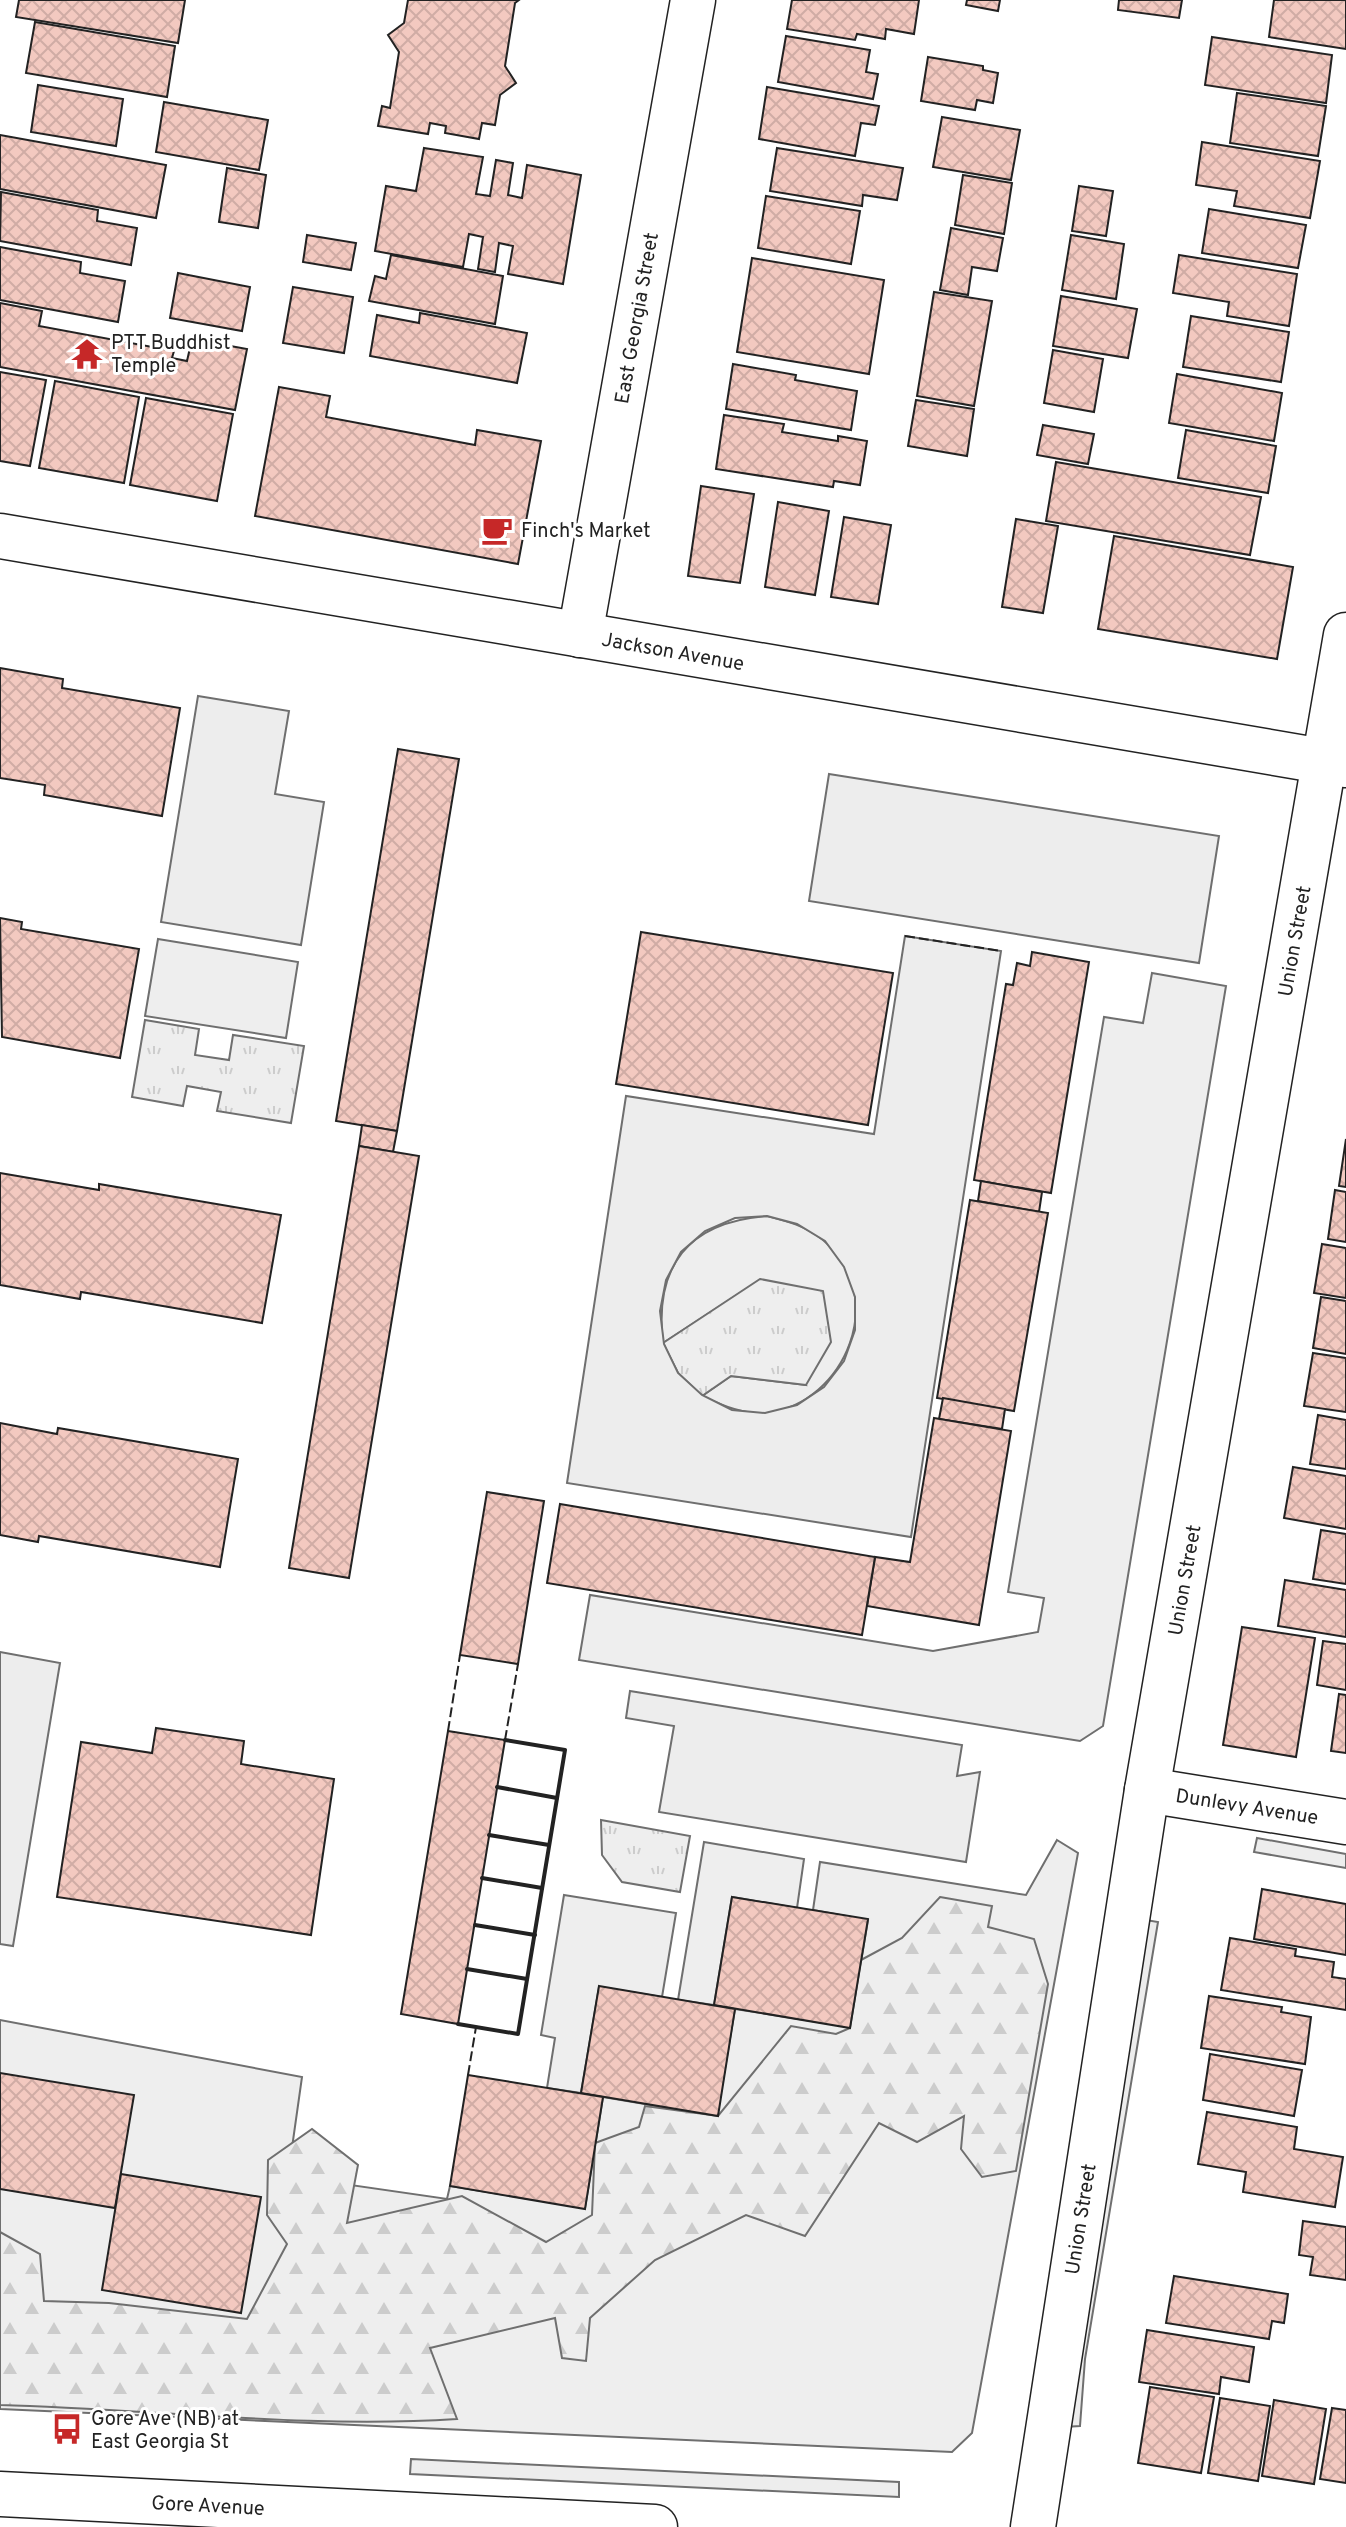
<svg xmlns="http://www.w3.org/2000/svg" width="1346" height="2527" viewBox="0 0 1346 2527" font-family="Overpass,sans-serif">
<defs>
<pattern id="forest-firs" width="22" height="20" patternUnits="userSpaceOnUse" patternTransform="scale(2)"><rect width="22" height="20" fill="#eee"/><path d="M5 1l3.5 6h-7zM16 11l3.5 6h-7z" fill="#ccc"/></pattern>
<pattern id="park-tufts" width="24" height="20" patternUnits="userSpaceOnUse" patternTransform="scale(2)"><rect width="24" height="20" fill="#eee"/><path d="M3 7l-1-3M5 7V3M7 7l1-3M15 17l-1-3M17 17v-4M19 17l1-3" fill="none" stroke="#ccc"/></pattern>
<pattern id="building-cross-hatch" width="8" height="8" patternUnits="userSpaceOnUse" patternTransform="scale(2)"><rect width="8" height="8" fill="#f3c9c0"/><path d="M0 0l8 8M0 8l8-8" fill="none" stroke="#d0aca5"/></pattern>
</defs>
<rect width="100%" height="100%" fill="#fff"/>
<g fill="#eee" stroke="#6f6f6f" stroke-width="2">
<polygon points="158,939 298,962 286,1038 145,1016"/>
<polygon points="1152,973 1226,986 1103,1726 1080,1741 579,1660 590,1595 933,1651 1038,1632 1044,1598 1008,1592 1104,1017 1143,1023"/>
<path d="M767,1216C787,1221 806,1226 823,1240C890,1295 846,1403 767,1413C743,1415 722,1405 702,1396L731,1376L806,1385L760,1280L663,1343C654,1266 688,1222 767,1216Z"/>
<polygon points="1057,1840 1078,1853 972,2433 952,2452 0,2409 0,2020 302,2077 288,2176 447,2199 450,2186 585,2208 603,2097 717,2116 735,2009 850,2027 868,1920 813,1910 820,1862 1026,1895"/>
<polygon points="704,1842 804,1859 797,1908 732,1897 714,2005 678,2000"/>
<polygon points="564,1895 676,1913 662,1997 599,1987 581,2093 547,2088 555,2038 541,2035"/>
</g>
<path fill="url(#forest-firs)" stroke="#6f6f6f" stroke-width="2" d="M940,1897L992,1906L988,1927L1034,1939L1048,1984L1016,2171L982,2177L961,2149L964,2116L917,2142L879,2123L805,2236L746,2215L655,2260L590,2318L586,2361L562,2358L555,2318L430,2348L457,2419C305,2429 152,2409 0,2405V2232L40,2254L44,2301L109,2303L247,2319L287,2244L267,2215L268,2160L312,2129L358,2165L347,2223L462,2196L546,2242L592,2215L595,2143L639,2127L645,2106L718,2116L791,2026L836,2034L850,2028L861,1960L902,1938Z"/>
<g fill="url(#park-tufts)" stroke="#6f6f6f" stroke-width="2">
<polygon points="145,1020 199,1029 195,1055 229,1060 233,1035 304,1046 291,1123 217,1111 221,1092 187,1086 183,1106 132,1097"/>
<polygon points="760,1279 823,1291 831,1342 806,1385 731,1376 702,1396 678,1373 663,1343"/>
<polygon points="601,1820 690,1836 680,1892 622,1882 602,1855"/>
</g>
<g fill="#ededed" stroke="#6f6f6f" stroke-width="2" fill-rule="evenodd">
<polygon points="198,696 289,711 275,794 324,802 301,945 161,922"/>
<polygon points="829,774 1219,836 1199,963 809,901"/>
<path d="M905,936L1001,951L911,1537L567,1483L626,1096L874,1134ZM767,1216L797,1224L825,1241L844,1267L855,1297V1330L844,1361L824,1387L797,1405L765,1413L732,1410L702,1395L678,1373L664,1344L660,1311L666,1280L681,1252L705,1231L735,1218Z"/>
<polygon points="0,1652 60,1663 13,1946 0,1944"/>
<polygon points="630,1691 962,1745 957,1776 980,1772 966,1862 659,1812 674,1726 626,1718"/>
<polygon points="1257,1838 1346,1854 1346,1868 1254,1852"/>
<polygon points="1140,1919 1158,1922 1085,2359 1080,2426 1064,2427"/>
<polygon points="411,2459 899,2482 899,2497 410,2474"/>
</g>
<g fill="url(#building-cross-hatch)" stroke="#222" stroke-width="2">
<polygon points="19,0 185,0 178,43 16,17"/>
<polygon points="408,0 519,0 515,3 505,66 516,83 500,95 495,125 482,123 479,139 445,133 446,126 430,123 428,134 378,126 382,106 390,108 399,52 388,35 404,23"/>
<polygon points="792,0 919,0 914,34 886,29 885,39 857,34 855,40 787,29"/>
<polygon points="967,0 1000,0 998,11 966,5"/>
<polygon points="1119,0 1182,0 1179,18 1118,10"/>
<polygon points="1274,0 1346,0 1346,49 1269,37"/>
<polygon points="35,22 175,46 167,97 26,73"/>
<polygon points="786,36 870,50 866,72 878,74 873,99 778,82"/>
<polygon points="1212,37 1332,55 1326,103 1205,85"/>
<polygon points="928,57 983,66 983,70 998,73 993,103 977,100 975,110 921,101"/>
<polygon points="38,85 123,99 116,146 31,132"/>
<polygon points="767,87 879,106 875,125 861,123 855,156 759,139"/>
<polygon points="1237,93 1326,106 1318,156 1230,143"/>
<polygon points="164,102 268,120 259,170 156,152"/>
<polygon points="942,117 1020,130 1011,180 933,167"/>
<polygon points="0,135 166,165 156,218 0,189"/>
<polygon points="1202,142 1320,161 1310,218 1234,206 1237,191 1196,185"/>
<polygon points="424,148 483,157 476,194 490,196 496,160 513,163 508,195 522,198 527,165 581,175 563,284 508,274 513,246 499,243 495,272 478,269 483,237 469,234 463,267 375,251 386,186 416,191"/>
<polygon points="777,148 903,168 897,200 863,195 862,206 770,191"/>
<polygon points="227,168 266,175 258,228 219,222"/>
<polygon points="963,175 1012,183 1004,234 955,225"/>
<polygon points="1079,186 1113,191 1106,236 1072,231"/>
<polygon points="1,192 98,210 97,221 137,228 131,265 0,241"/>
<polygon points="766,196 860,211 851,264 758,248"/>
<polygon points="1209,209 1306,225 1298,268 1202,253"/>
<polygon points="951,228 1003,238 997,271 972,267 968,295 940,290"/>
<polygon points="307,235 356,243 351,270 303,262"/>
<polygon points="1071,235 1124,244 1116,299 1062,290"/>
<polygon points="0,247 81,262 80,273 125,281 118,322 0,300"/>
<polygon points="391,255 503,276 495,324 369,301 375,276 386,279"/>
<polygon points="1179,255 1297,274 1289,326 1227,316 1229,302 1173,293"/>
<polygon points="752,258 884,280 869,374 737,352"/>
<polygon points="178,273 250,287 242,331 170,318"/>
<polygon points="293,287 353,297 344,353 283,343"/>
<polygon points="934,292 992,301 974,406 917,396"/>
<polygon points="1061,296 1137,309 1128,358 1053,346"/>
<polygon points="0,303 42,311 39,326 174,351 172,358 187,361 192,339 247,349 235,410 0,367"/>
<polygon points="420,313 527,333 517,383 370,356 377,315 419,323"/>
<polygon points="1191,316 1289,332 1281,382 1183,367"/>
<polygon points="1053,350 1103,359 1094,412 1044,403"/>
<polygon points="733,364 796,375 795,380 857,391 851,430 726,409"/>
<polygon points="0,372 46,380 30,466 0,461"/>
<polygon points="1177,374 1282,393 1274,441 1169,423"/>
<polygon points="55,381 139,397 124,483 39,468"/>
<polygon points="279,387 330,396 326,417 475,445 477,430 541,441 518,564 255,516"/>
<polygon points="146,398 233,414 217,501 130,485"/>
<polygon points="916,400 974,409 967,456 908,446"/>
<polygon points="724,415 784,424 782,432 838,441 838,436 867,441 860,485 834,481 833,487 716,469"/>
<polygon points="1043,425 1094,434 1088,464 1037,455"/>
<polygon points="1186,430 1276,446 1268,493 1178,478"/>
<polygon points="1056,462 1261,497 1250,555 1046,521"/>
<polygon points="701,486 754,494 740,583 688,576"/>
<polygon points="778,502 829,511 815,595 765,587"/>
<polygon points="844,517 891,525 878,604 831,597"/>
<polygon points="1016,519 1058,526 1043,613 1002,607"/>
<polygon points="1114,536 1293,567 1277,659 1098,629"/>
<polygon points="0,668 63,679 62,688 180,708 162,816 44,795 45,785 0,778"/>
<polygon points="398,749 459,759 397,1131 336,1121"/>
<polygon points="0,918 22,922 21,929 139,949 120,1058 2,1037"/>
<polygon points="641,932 893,973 868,1125 616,1084"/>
<polygon points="1032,952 1089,962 1051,1193 974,1180 1006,984 1013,985 1017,963 1030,966"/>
<polygon points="362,1125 397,1131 393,1152 359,1146"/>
<polygon points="1346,1139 1346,1187 1339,1186"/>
<polygon points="359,1146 419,1156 349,1578 289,1568"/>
<polygon points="0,1173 99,1190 99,1184 281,1215 262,1323 81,1292 80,1299 0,1285"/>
<polygon points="981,1181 1042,1192 1039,1212 978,1201"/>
<polygon points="1335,1190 1346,1192 1346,1242 1328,1239"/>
<polygon points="970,1200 1048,1213 1014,1411 937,1398"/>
<polygon points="1322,1244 1346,1248 1346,1298 1314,1293"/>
<polygon points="1321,1297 1346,1301 1346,1354 1313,1348"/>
<polygon points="1313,1353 1346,1358 1346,1412 1304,1406"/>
<polygon points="943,1398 1005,1409 1002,1429 939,1419"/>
<polygon points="1318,1415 1346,1420 1346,1469 1310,1464"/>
<polygon points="934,1418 1011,1431 979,1625 867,1606 875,1557 910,1562"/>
<polygon points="0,1423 57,1434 58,1428 238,1459 220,1567 39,1536 38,1542 0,1535"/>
<polygon points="1293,1467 1346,1476 1346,1529 1284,1518"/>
<polygon points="487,1492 544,1501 518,1664 460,1655"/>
<polygon points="560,1504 875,1557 862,1635 547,1583"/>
<polygon points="1321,1530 1346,1534 1346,1584 1313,1579"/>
<polygon points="1285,1580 1346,1590 1346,1637 1278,1626"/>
<polygon points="1242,1627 1315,1638 1296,1757 1223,1745"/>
<polygon points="1323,1641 1346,1644 1346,1690 1317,1685"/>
<polygon points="1339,1694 1346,1695 1346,1753 1331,1751"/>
<polygon points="156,1728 244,1741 241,1764 334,1779 311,1935 57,1897 81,1742 152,1753"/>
<polygon points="448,1731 505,1740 458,2024 401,2014"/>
<polygon points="1262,1889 1346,1904 1346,1955 1254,1939"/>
<polygon points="732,1897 868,1919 850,2028 714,2005"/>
<polygon points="1230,1938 1296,1949 1295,1956 1334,1962 1332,1977 1346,1979 1346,2010 1221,1990"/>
<polygon points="599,1986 735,2009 718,2116 581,2093"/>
<polygon points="1209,1996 1282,2007 1281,2012 1311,2017 1305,2064 1201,2048"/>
<polygon points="1210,2054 1302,2070 1294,2116 1203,2100"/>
<polygon points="0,2073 134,2095 115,2208 0,2189"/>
<polygon points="468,2075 603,2097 585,2209 450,2186"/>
<polygon points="1207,2112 1297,2127 1294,2149 1343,2157 1335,2207 1243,2192 1246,2172 1198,2164"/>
<polygon points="121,2174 261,2197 241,2313 102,2290"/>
<polygon points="1303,2221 1346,2227 1346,2280 1310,2275 1313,2257 1299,2255"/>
<polygon points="1174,2276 1288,2294 1284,2323 1272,2321 1269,2339 1166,2323"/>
<polygon points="1147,2330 1254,2347 1249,2382 1221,2377 1219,2394 1139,2382"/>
<polygon points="1150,2387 1214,2397 1201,2473 1138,2463"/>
<polygon points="1220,2398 1270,2406 1258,2481 1208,2473"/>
<polygon points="1274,2400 1326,2409 1314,2484 1262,2476"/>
<polygon points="1332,2408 1346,2410 1346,2483 1320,2479"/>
</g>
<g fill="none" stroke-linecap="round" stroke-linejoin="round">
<defs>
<g id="minor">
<polyline points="0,536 1346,765"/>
<polyline points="580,635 693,0"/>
<polyline points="1147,1790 1346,1822"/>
<polyline points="0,2494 655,2527"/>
<polyline points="1033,2527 1147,1790 1346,635"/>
</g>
</defs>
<use href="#minor" stroke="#222" stroke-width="47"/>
<use href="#minor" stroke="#fff" stroke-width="44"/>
<g stroke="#222" stroke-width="2" stroke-dasharray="10 4" stroke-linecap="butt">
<polyline points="905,936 1001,951"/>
<polyline points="448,1731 460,1655"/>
<polyline points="505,1740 518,1664"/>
<polyline points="468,2075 476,2027"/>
</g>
<g stroke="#222" stroke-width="4">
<polyline points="497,1787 557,1798"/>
<polyline points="489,1835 549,1845"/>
<polyline points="482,1878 542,1888"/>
<polyline points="475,1925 535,1935"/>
<polyline points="467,1969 527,1979"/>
<polyline points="458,2024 518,2034 565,1750 505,1740"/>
</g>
</g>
<defs>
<symbol id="temple-bare" viewBox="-9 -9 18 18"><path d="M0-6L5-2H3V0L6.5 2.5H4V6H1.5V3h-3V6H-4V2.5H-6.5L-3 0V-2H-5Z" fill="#c62828" stroke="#fff" stroke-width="2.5" paint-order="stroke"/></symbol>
<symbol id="cafe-bare" viewBox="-9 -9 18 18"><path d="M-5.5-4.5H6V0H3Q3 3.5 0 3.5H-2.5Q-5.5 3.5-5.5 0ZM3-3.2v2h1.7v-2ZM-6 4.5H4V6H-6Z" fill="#c62828" stroke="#fff" stroke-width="2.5" paint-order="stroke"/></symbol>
<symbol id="bus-bare" viewBox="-9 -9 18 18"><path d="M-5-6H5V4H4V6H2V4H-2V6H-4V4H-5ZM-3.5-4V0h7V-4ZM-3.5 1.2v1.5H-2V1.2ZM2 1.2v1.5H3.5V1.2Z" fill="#c62828" stroke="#fff" stroke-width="2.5" paint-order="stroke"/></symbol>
</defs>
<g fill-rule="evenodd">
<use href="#temple-bare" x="65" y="332" width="44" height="44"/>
<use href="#cafe-bare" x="475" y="508" width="44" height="44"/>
<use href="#bus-bare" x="45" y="2407" width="44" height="44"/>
</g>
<g text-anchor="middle" stroke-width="6" stroke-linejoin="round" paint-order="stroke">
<g font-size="20" fill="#222" stroke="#fff">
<text transform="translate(636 318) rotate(-80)" y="7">East Georgia Street</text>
<text transform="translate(673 651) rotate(10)" y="7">Jackson Avenue</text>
<text transform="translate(1294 941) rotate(-80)" y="7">Union Street</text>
<text transform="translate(1184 1580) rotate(-80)" y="7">Union Street</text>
<text transform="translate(1247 1806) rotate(9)" y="7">Dunlevy Avenue</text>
<text transform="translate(1080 2219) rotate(-81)" y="7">Union Street</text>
<text transform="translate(208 2505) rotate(3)" y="7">Gore Avenue</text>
</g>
<g font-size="20" fill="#222" stroke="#fff" text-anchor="start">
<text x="111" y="349">PTT Buddhist<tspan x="111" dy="23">Temple</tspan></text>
<text x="521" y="537">Finch's Market</text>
<text x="91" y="2425">Gore Ave (NB) at<tspan x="91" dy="23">East Georgia St</tspan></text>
</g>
</g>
</svg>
